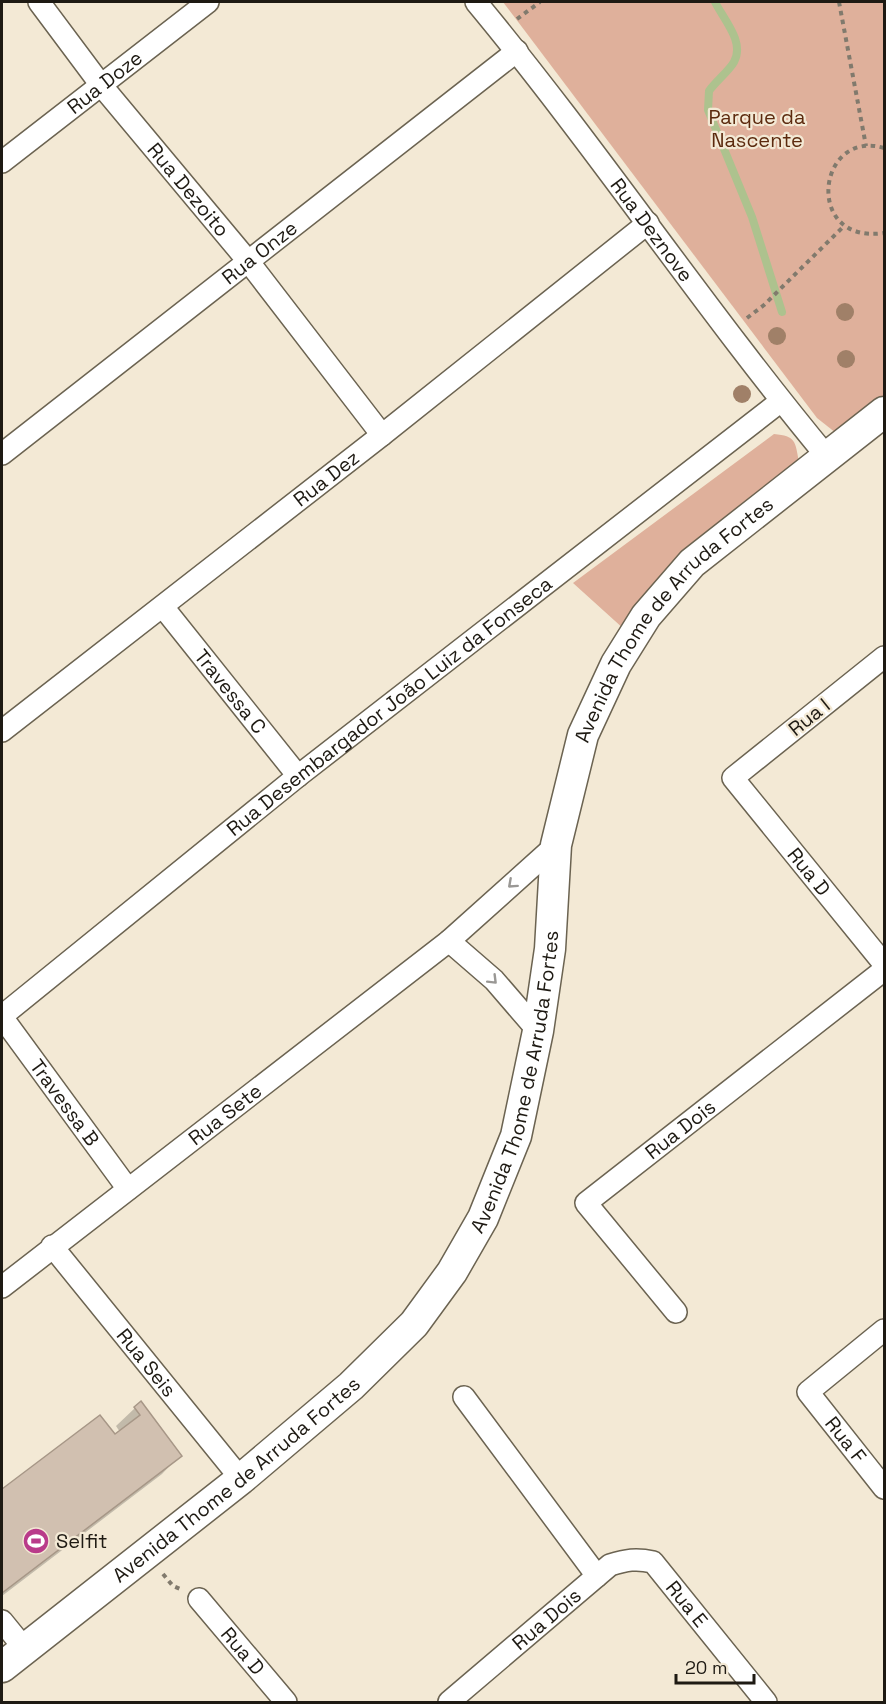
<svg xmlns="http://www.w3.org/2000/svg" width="886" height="1704" viewBox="0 0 886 1704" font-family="'Space Grotesk',sans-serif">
<rect width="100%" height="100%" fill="#f3e9d5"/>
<g fill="#dfb09b">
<polygon points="503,2 884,2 884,395 850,424 836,433 817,418"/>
<path d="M774,434C796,436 795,441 799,462L625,630L573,583Z"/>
</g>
<polygon fill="#0003" points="135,1408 180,1455 162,1474 2,1596 2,1491 100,1417 115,1436 120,1432 116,1426"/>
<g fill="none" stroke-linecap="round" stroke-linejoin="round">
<path stroke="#adc28e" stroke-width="8" d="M715,2C724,20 745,42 734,62C729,71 715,82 709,91L708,110L752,217L782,312"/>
</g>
<polygon fill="#d1c0b0" stroke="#a79787" stroke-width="1.5" points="141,1401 182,1456 2,1593 2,1489 100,1415 115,1434 140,1415 134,1407"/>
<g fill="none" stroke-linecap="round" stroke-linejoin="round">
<defs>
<g id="minor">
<path id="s1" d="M39,2L101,85L248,261L382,435"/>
<path id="s2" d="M476,2C598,149 705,310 828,458"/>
<path id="s3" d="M2,162L208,2"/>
<path id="s4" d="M2,454L517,51"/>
<path id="s5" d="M163,607L298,776"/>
<path id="s6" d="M884,657L733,778L884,964"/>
<path id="s7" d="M2,731L382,435L648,223"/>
<polyline points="449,941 494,980 538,1031"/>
<path id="s8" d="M2,1016L298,776L781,401"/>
<path id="s9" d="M2,1017L128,1189"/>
<path id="s10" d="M52,1246L241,1479"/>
<path id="s11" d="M2,1287L449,941L556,845"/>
<path id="s12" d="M676,1312L586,1203L884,970"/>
<path id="s13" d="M884,1330L808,1392L884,1488"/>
<polyline points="464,1397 597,1576"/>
<path id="s14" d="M199,1599L286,1702"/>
<polyline points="2,1621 24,1648"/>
<path id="s15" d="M449,1702L610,1565C626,1560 636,1558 653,1562L766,1702"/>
</g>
<g id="secondary">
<path id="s16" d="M2,1667L241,1479L351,1386L414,1324L452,1272L483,1218L516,1136L538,1031L550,949L556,845L583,735L616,664L646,616L692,563L884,412"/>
</g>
</defs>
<use href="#minor" stroke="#6b6351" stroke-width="24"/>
<use href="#secondary" stroke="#6b6351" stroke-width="33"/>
<g stroke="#817a6d" stroke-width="4" stroke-dasharray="4.5 4.5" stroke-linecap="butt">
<polyline points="839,2 866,146"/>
<polyline points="517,19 540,2"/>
<path d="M884,148C817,128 803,245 884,233"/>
<polyline points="747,318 764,305 844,226"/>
<polyline points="163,1574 173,1586 180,1589"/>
</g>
<use href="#minor" stroke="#fff" stroke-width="21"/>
<use href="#secondary" stroke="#fff" stroke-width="30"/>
</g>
<g fill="#a08068">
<circle cx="845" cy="312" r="9"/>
<circle cx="777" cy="336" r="9"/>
<circle cx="846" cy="359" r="9"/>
<circle cx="742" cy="394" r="9"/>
</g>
<defs><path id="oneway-chevron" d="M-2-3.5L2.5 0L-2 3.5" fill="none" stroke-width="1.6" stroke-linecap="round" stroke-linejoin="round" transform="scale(1.5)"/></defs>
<g stroke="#9a9895">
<use href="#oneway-chevron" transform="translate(512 884) rotate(138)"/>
<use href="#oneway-chevron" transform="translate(493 980) rotate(45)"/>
</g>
<defs>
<symbol id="stadium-disc" viewBox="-11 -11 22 22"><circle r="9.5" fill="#b93b8a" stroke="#f3e9d5"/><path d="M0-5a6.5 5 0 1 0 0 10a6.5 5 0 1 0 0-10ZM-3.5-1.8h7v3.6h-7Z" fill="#fff"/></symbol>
</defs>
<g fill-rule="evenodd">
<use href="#stadium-disc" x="21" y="1526" width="30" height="30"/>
</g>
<g text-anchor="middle" stroke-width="4.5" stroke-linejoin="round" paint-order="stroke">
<g font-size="20" fill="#1e1a13" stroke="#f3e9d5">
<text dy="7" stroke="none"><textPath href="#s3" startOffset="130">Rua Doze</textPath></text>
<text dy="7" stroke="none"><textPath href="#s1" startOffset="240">Rua Dezoito</textPath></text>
<text dy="7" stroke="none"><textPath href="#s2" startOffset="288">Rua Deznove</textPath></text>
<text dy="7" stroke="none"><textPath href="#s4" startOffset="327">Rua Onze</textPath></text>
<text dy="7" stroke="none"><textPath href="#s7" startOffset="411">Rua Dez</textPath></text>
<text dy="7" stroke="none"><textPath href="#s16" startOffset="1308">Avenida Thome de Arruda Fortes</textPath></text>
<text dy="7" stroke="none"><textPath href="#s5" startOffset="108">Travessa C</textPath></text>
<text dy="7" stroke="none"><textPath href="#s8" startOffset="496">Rua Desembargador João Luiz da Fonseca</textPath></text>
<text transform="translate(809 717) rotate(-39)" y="7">Rua I</text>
<text dy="7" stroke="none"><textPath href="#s6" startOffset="314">Rua D</textPath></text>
<text dy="7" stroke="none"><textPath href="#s16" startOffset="804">Avenida Thome de Arruda Fortes</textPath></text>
<text dy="7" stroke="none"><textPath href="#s9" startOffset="106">Travessa B</textPath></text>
<text dy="7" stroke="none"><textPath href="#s11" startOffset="282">Rua Sete</textPath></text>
<text dy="7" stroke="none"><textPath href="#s12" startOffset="261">Rua Dois</textPath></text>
<text dy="7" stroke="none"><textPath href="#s10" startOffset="150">Rua Seis</textPath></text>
<text dy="7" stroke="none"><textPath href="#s13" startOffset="159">Rua F</textPath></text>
<text dy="7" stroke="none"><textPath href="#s16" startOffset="300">Avenida Thome de Arruda Fortes</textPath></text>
<text dy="7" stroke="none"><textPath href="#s15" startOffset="309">Rua E</textPath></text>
<text dy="7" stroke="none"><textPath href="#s15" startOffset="128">Rua Dois</textPath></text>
<text dy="7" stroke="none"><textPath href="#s14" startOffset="68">Rua D</textPath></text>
</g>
<g font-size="20" fill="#5c2a0e" stroke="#f3e9d5">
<text x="757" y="124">Parque da<tspan x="757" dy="23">Nascente</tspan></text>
</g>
<g font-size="20" fill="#1e1a13" stroke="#f3e9d5" text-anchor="start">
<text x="56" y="1548">Selfit</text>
</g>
</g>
<rect width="886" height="1704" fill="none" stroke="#1e1a13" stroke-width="6"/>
<path d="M676 1674v9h78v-9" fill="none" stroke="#1e1a13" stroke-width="3"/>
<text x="685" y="1674" font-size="18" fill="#1e1a13" stroke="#f3e9d5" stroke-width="4.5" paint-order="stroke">20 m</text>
</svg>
